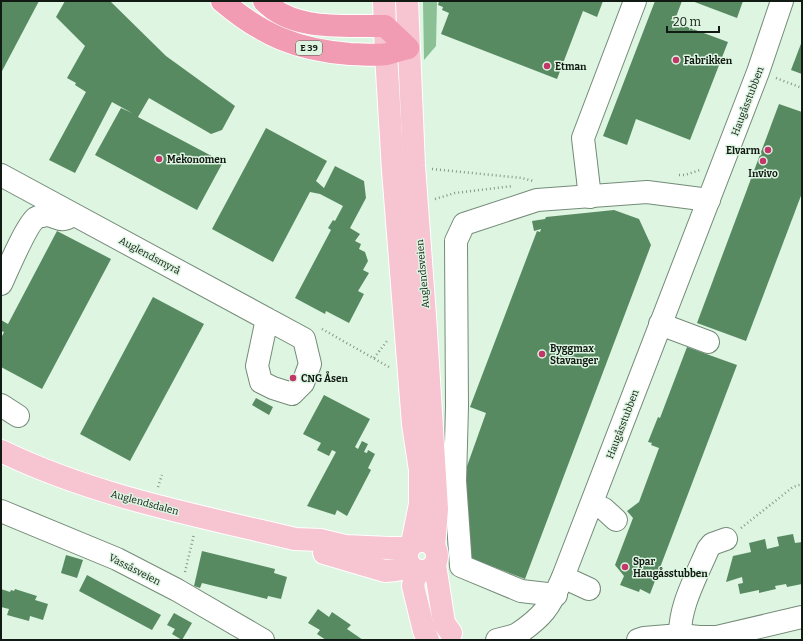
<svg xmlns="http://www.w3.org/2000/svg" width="803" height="641" viewBox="0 0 803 641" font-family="Bitter,serif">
<rect width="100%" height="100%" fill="#ddf5e1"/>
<polygon fill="#8bbf94" points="423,1 437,1 436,46 424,60"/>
<g fill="#588a62">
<polygon points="1,1 39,1 1,73"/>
<polygon points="65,1 110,1 166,56 235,106 222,130 211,134 149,98 138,117 223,162 197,210 95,155 121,108 132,113 112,102 75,173 49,160 86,92 75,85 76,83 67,78 85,46 56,17"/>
<polygon points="439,1 603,1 597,17 583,11 557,79 441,34 449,13 442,10 443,7 438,5"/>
<polygon points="655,1 682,1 674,22 728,42 690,140 636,119 627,145 603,136"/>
<polygon points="692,1 743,1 737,18"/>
<polygon points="802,41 802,74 791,70"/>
<polygon points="779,104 802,112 802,193 746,341 697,323"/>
<polygon points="266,128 327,161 316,181 324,188 335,166 364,181 366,198 350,228 360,234 355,241 361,244 359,249 365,252 368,261 363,270 369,273 358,291 364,294 349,323 326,311 325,314 295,298 331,230 328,228 333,220 335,221 343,206 320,194 310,192 273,262 212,229"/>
<polygon points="614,210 639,219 651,245 525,579 465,556 461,483 486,413 470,407 537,231 540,232 541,229 534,231 532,221 545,219 546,217"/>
<polygon points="57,231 111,259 42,389 1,367 1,338 4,332 1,331 1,320 8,324"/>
<polygon points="153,297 204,324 130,461 80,434"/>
<polygon points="687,347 737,365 650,594 640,589 639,592 620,585 624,576 615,565 633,518 627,511 639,502 659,448 651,445 652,443 648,442 658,417 660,418"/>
<polygon points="324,395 370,419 355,447 358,449 362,441 368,444 364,452 367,453 368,450 375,454 368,468 371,470 347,516 337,510 335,515 307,506 336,452 332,450 329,456 317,450 321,443 303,434"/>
<polygon points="256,398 273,407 269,415 252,405"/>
<polygon points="793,534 795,543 802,542 802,584 787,587 786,584 775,586 776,589 759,593 759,590 740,594 738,584 743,583 742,577 726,582 733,556 751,552 749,543 765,539 767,549 779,546 777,537"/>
<polygon points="202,551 275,569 274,573 287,577 281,599 268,596 267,599 202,583 200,588 194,586"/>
<polygon points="66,555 83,560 77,578 61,573"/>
<polygon points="87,575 161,615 152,630 79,591"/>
<polygon points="1,589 10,592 11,590 14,591 15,589 37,596 35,600 48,604 43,620 30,616 29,621 7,615 9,609 1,607"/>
<polygon points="318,609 329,617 332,612 351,625 347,629 363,640 326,640 317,634 320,630 308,623"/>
<polygon points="174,613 192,623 182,640 172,634 175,629 167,625"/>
</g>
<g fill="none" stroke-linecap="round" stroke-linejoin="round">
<defs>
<g id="minor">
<polyline points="1,175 304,339 310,364 303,383 292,394 273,388 261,382 257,366 267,319"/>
<polyline points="590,197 583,138 635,1"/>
<path d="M1,284C7,271 27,224 36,218C38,217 40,216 42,216C54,212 59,225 71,216"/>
<polyline points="660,324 708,342"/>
<polyline points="1,405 18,416"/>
<polyline points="592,504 604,509 616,520"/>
<polyline points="1,511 117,559 177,590 263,640"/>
<polyline points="563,577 589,589"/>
<polyline points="556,595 521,591 461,566 455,481 457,406 456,241 464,224 537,200 647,192 709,200"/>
<path d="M516,635C543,617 550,607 563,577L758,72L782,1"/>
<polyline points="497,640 516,635 519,640"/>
<polyline points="638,640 644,638 680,635 699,637 717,637 802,617"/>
<path d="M681,640C676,612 697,575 708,549L712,544L726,539"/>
</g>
<g id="major">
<polyline points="384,1 386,54 393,170 413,424 420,470 420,504 412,544"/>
<polyline points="407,1 414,166 425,316 437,509 434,547"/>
<path d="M1,451C94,496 195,515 295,539L320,540L345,546L389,548H409"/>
<circle cx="422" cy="556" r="15"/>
<polyline points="324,553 385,571 396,570 410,567"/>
<polyline points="435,565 444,623 451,633"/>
<polyline points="416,571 413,586 424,631 428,640"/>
</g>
<g id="highway">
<path d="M222,1C262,35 297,50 350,54C362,54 375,56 387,54C394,52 401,50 408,48"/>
<path d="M264,1C294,32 345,25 385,26L408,48"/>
</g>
</defs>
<use href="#minor" stroke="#748b78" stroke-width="24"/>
<use href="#major" stroke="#fff" stroke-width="24"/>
<use href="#highway" stroke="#fff" stroke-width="24"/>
<g stroke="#869889" stroke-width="2.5" stroke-dasharray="1 3" stroke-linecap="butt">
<polyline points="776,78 802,88"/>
<polyline points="432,169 522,178 533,181"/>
<polyline points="679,175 685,175 700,170"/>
<polyline points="435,199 455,193 513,186"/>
<polyline points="322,329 389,367"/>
<polyline points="374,358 387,341"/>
<polyline points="158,487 162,475"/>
<polyline points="741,528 793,487 802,484"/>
<polyline points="185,572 194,534"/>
</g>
<use href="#minor" stroke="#fff" stroke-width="22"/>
<use href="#major" stroke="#f7c4d1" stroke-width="22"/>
<use href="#highway" stroke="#f19cb2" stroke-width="22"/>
</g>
<g fill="#c3366a" stroke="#ddf5e1" stroke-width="1.5">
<circle cx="676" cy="60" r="4"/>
<circle cx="547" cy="66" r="4"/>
<circle cx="768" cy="150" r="4"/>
<circle cx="159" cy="159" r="4"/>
<circle cx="763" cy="161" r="4"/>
<circle cx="542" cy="354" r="4"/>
<circle cx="293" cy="378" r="4"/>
<circle cx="625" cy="567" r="4"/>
</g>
<g text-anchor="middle" stroke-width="3" stroke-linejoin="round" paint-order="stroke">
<rect fill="#ddf5e1" stroke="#4e5c51" stroke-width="1" x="296" y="41" width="26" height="14" rx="3"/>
<g font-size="9" font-weight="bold" fill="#111a13">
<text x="309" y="51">E 39</text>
</g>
<g font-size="10" font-weight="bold" fill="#111a13" stroke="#ddf5e1" text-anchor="start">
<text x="684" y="64">Fabrikken</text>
<text x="555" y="70">Etman</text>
<text x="760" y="154" text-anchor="end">Elvarm</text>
<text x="167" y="163">Mekonomen</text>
<text x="763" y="177" text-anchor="middle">Invivo</text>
<text x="550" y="352">Byggmax<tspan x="550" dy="12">Stavanger</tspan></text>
<text x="301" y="382">CNG Åsen</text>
<text x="633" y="565">Spar<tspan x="633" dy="12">Haugåsstubben</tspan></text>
</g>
<g font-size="10" fill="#111a13" stroke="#ddf5e1">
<text transform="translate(747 101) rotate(-69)" y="4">Haugåsstubben</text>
<text transform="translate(150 255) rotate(28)" y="4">Auglendsmyrå</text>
<text transform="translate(422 274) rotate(-95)" y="4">Auglendsveien</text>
<text transform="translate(622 424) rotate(-69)" y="4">Haugåsstubben</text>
<text transform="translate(145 502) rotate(15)" y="4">Auglendsdalen</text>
<text transform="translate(135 569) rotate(27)" y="4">Vassåsveien</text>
</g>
</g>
<rect width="803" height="641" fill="none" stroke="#111a13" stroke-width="4"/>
<path d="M667 26v6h52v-6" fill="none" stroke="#111a13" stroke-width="2"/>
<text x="673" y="26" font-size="12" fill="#111a13" stroke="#ddf5e1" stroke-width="3" paint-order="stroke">20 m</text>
</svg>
